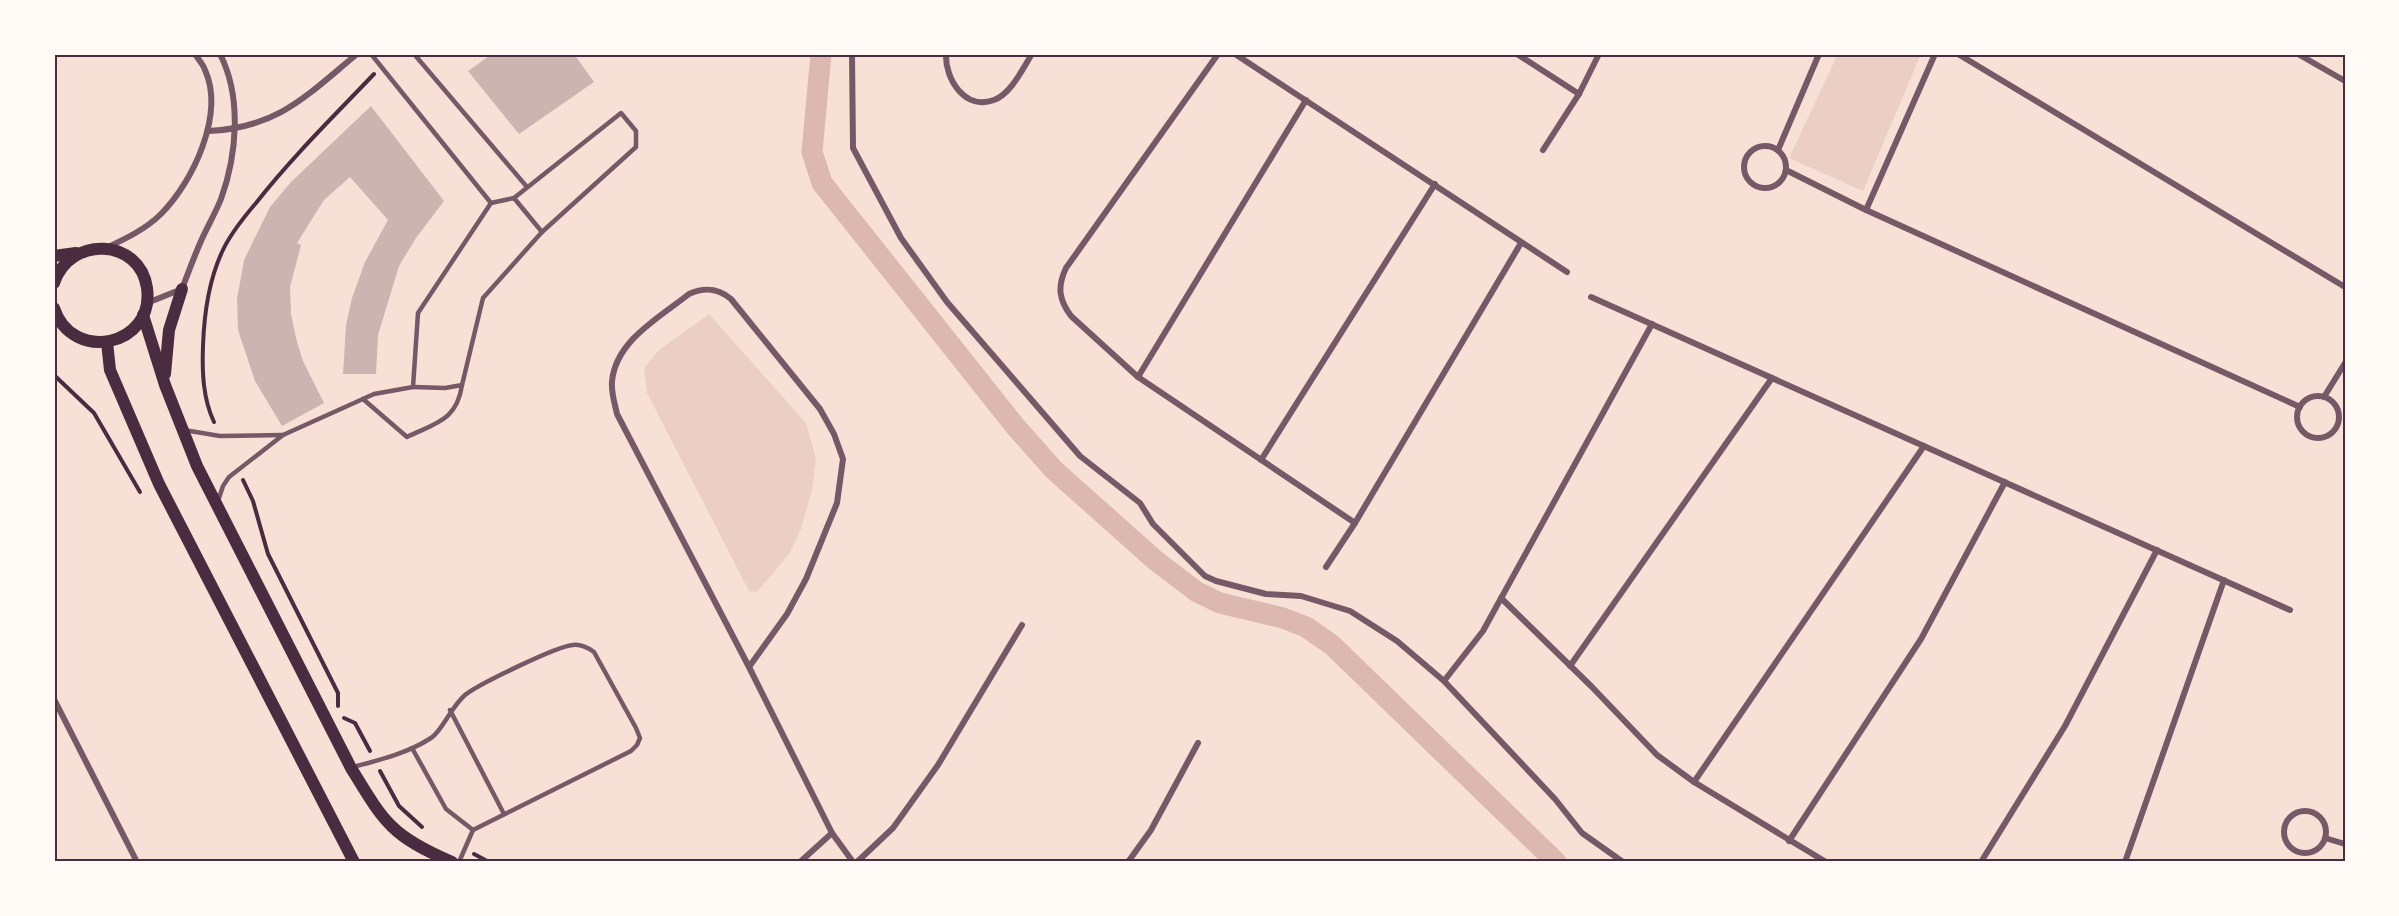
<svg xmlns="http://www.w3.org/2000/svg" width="2399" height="916" viewBox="0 0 2399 916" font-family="'Exo 2',sans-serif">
<rect width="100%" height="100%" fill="#f7e1d7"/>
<g fill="#ebcfc5">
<polygon points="1838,54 1921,54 1863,191 1789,158"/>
<polygon points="709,314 806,423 816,458 812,490 801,529 789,554 757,592 749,591 647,393 644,368 659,350"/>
</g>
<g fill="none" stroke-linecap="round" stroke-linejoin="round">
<polyline stroke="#dcb8b0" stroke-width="21" points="821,54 812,152 822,183 1015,426 1054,470 1155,560 1197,592 1220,603 1283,618 1306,627 1332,645 1556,862"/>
</g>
<g fill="#ccb4b1">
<polygon points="492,54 574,54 594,82 519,134 468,71"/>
<polygon points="371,106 444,201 416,238 399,266 378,335 376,374 343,374 346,325 352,298 365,262 388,220 350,177 324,200 297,243 301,245 290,287 291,314 297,342 303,361 324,403 282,426 255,381 238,330 237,299 244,260 270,207 291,182"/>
</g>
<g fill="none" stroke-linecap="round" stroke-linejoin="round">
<g stroke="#4a2c40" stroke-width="4">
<polyline points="54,375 94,413 140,492"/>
<path d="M214,422C203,399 202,372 203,346C204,316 209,280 222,252C230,234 244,217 256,203C292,157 334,116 374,74"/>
<polyline points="243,480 253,501 268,554 338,693 338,706"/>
<polyline points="344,718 355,723 370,751"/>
<polyline points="380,771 399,806 422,827"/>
<polyline points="474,854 489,862"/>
</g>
<g stroke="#755966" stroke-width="4.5">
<polyline points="371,54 491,203"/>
<polyline points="414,54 527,187"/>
<polyline points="413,387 445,388 462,385 483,298 542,232 636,147 636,131 621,113 514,198"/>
<path d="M363,399L407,437C436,423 457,420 462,385"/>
<polyline points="184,430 220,436 283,435"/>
<polyline points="218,501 223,486 229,477 283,435 374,394 413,387 418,313 491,203 514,198 542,232"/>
<polyline points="450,710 504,814"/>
<polyline points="412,748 446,809 473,830"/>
<path d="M353,767C380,760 408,753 431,738C442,731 451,707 465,695C477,685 557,646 573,645C581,644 587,647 594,652L636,728L640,738L637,745L631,751L473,830L459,862"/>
</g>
<g stroke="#755966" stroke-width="6">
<polyline points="852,54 853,148 901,238 947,302 1080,456 1140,503 1153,524 1205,576 1216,581 1266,594 1301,596 1350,611 1397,641 1444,681 1555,799 1582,833 1623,862"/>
<path d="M946,54C945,79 965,111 994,100C1011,94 1023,68 1032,54"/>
<path d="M1218,54L1066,268C1057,287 1059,300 1071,316L1138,377L1355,523"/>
<polyline points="1235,54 1567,272"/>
<polyline points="1517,54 1579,94"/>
<polyline points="1958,54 2345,287"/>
<polyline points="2298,54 2345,81"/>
<path d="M208,131C278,128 306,96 357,54"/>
<circle cx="1765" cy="167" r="21"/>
<polyline points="1543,150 1579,94 1599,54"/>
<polyline points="1778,150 1819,54"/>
<polyline points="1786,170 1866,210 2300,407"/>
<polyline points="1866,210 1935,54"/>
<path d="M106,248C125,239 146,229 161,214C193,182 225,114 205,70C203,64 198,59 195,54"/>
<polyline points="1591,297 2290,610"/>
<path d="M147,303L182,289C188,273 194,257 201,241C207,227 215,214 221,199C237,155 242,97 220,54"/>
<polyline points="1138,377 1306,100"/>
<circle cx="2318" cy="417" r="21"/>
<polyline points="2324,397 2345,363"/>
<polyline points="1261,460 1435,184"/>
<polyline points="1326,567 1355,523 1521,243"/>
<polyline points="1501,598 1592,687 1657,755 1694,782 1826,862"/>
<polyline points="1570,666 1772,378"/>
<path d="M749,667L787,614L806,579L837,503L843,459L834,434L820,409L731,299C718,288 705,287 689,294C660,317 615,341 612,382C611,393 615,404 617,414L749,667L832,833L853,862"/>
<polyline points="1444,681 1483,631 1652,324"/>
<polyline points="54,699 137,862"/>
<polyline points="1694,782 1924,446"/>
<circle cx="2305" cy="832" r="21"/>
<polyline points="2325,838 2345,844"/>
<polyline points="1789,841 1921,639 2005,482"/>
<polyline points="800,862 832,833"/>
<polyline points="857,862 893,828 938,765 1022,625"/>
<polyline points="1128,862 1151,830 1198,743"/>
<polyline points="1981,862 2065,726 2157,550"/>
<polyline points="2125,862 2224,580"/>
</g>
<g stroke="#4a2c40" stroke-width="12">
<polyline points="54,256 76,253"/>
<path d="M54,283C70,235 140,238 147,288C155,346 72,364 54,308"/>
<path d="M143,315L165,385L197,466L351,768C384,822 391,836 452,862"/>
<polyline points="107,342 110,370 159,484 354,862"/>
<polyline points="165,374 169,330 182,289"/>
</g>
</g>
<rect width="2399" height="916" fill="none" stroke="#fffaf5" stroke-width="111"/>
<rect x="56" y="56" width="2288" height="804" fill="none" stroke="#4a2c40" stroke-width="2"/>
</svg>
